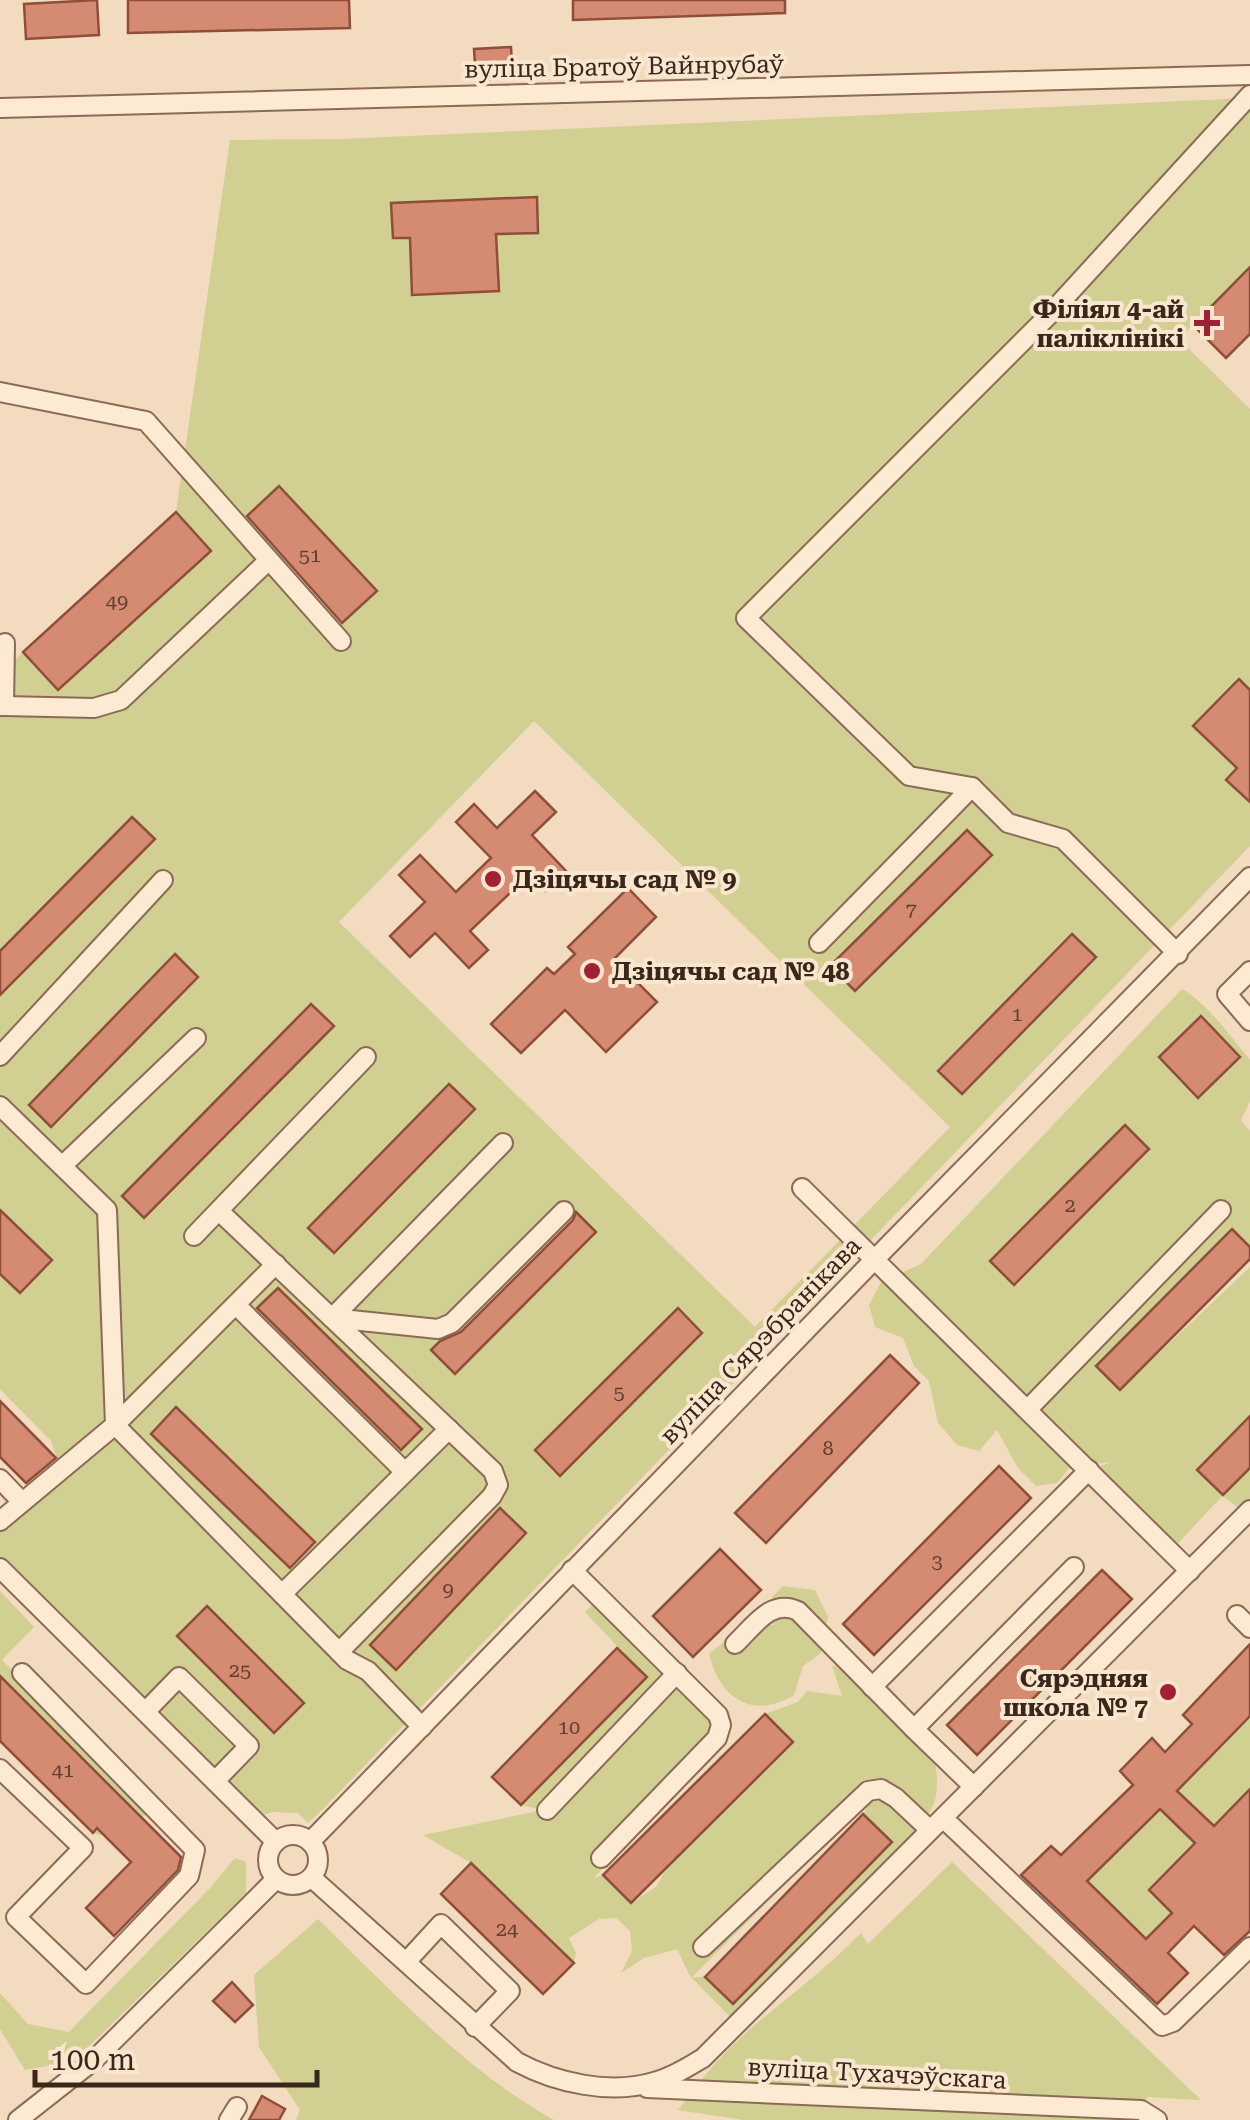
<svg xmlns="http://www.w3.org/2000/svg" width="1250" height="2120" viewBox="0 0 1250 2120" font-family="'Roboto Serif',serif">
<rect width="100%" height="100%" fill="#f2dbbf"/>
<g fill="#d1cf92" fill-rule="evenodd">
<path d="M1250,98V267L1179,339L1250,409V846L324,1808L308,1823L298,1813L274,1812L252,1818L0,1568V1521L73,1458L57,1459L51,1441L0,1389V1274L52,1260L0,1210V995L154,839L132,817L0,951V675L23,652L59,690L211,551L176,512L230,140L342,139ZM279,486L377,591L341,624L243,520ZM534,721L950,1127L755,1327L339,922ZM968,830L992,856L855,990L831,965ZM1072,934L1096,958L962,1094L938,1070ZM174,955L197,977L51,1127L29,1104ZM311,1004L333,1026L122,1196V1195ZM571,1208L596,1232L455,1374L432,1350ZM278,1288L421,1428L401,1451L257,1310ZM677,1309L702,1334L559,1475L535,1450ZM176,1408L315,1541L291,1568L151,1434ZM500,1509L525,1534L370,1645V1644ZM206,1607H207L274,1733L177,1637Z"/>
<path d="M1182,989C1208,1004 1230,1036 1250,1060V1101L1241,1120L1250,1131V1247L1096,1366L1120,1390L1250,1267V1416L1197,1469L1223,1495L1250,1468V1516L1222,1496L1171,1551L1089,1470L1112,1462L1071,1466L1057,1483L1036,1486L1018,1468L997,1430L979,1451L957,1445L938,1423L929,1381L914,1366L903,1338L875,1327L869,1305L881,1282L921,1264ZM1126,1126L1149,1150L1014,1285L991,1261Z"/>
<path d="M783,1586L815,1590L828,1617L821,1653L803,1666L794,1695C753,1720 720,1699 709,1654L746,1624L773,1625L772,1597Z"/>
<polygon points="0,1591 34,1627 2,1660 149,1810 139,1822 110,1838 93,1833 125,1799 0,1676"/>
<path d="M600,1597L718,1715L717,1738L594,1878L603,1875L631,1903L656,1887L668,1866L793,1743L765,1714L798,1702L807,1691L842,1696L832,1666L863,1663L912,1712L914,1742L935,1760C938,1784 940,1804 922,1821L934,1827L737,2024L690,1976L677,1949L644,1958L621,1973L632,1951L630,1931L616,1918L599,1919L569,1938L576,1953L574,1963L471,1863L423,1835L543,1810L521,1805L646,1677L585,1612ZM875,1795L863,1814L891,1842L733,2004L705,1977H692Z"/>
<polygon points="1250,1716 1250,1789 1214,1826 1177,1791"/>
<polygon points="1160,1809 1195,1843 1149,1889 1172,1913 1146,1939 1087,1881"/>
<polygon points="235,1858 246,1862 246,1893 74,2061 25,2070 0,2029 0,1993 28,2024 69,2032 210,1888"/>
<path d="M952,1862L1201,2100L1147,2097L1145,2120H743L678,2110C701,2079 726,2049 756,2024C793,1993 826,1969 861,1933L868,1944Z"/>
<path d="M318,1919C392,1991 464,2070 554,2120H296L300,2110L259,2047L254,1975Z"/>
</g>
<g fill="#d48b71" stroke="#8e4e39" stroke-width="2.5" fill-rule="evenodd">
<polygon points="97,0 99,35 26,39 24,4"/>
<polygon points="128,0 349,0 350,28 128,33"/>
<polygon points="573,0 785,0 785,13 573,20"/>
<polygon points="511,47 513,79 476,80 474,49"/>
<polygon points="537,197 538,233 496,234 499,291 412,295 410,238 393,238 391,203"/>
<polygon points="1250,267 1250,334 1226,358 1193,325"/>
<polygon points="279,486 377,591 342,623 247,516"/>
<polygon points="176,512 211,551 58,690 23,652"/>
<polygon points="1239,679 1250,690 1250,802 1226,780 1237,768 1193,726"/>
<polygon points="535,791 556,812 532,835 566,871 546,891 530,874 470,931 488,950 469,968 435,933 410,957 390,936 425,902 399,875 420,855 456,892 491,858 456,822 474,804 497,828"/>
<polygon points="132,817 155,839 0,995 0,951"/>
<polygon points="967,830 992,855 855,991 830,966"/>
<polygon points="628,888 656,917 614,959 657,1002 606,1052 565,1010 521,1053 491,1024 547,968 554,974 575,954 568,947"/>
<polygon points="1072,934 1096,957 962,1094 938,1071"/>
<polygon points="175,954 198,977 51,1127 29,1105"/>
<polygon points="311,1004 334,1026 144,1218 122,1196"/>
<polygon points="1201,1016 1240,1057 1198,1098 1159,1057"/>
<polygon points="449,1084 475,1109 334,1253 308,1228"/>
<polygon points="1125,1125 1149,1149 1014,1285 990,1261"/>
<polygon points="0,1210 52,1260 20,1293 0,1274"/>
<polygon points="576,1212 596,1232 455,1374 431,1350 440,1341 461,1332 573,1220"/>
<polygon points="1232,1229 1250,1247 1250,1259 1120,1390 1096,1366"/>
<polygon points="278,1288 422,1429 401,1450 257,1308"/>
<polygon points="678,1308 702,1333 560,1476 535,1450"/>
<polygon points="890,1355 919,1383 766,1543 735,1513"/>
<polygon points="0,1401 56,1458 26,1483 0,1457"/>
<polygon points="176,1407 315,1542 290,1568 151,1434"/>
<polygon points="1250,1416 1250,1468 1223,1495 1197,1470"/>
<polygon points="999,1466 1031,1498 874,1655 843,1624"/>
<polygon points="500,1508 526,1533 396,1670 370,1645"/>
<polygon points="720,1549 761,1590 693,1657 653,1616"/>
<polygon points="1102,1570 1132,1599 977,1755 947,1725"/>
<polygon points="207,1606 304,1703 274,1733 177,1636"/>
<path d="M1250,1644V1716L1177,1791L1214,1826L1250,1789V1931L1224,1955L1194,1926L1168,1953L1188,1973L1157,2004L1021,1875L1051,1846L1061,1855L1133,1785L1120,1771L1152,1738L1165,1752L1192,1724L1183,1715ZM1160,1809L1195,1843L1149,1890L1172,1913L1146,1939L1087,1881Z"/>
<polygon points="617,1648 647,1677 521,1805 492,1777"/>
<polygon points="0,1676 181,1857 178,1870 114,1936 86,1908 131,1862 97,1828 93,1833 0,1741"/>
<polygon points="765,1714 793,1742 631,1903 603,1875"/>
<polygon points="863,1814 892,1842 733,2004 705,1977"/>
<polygon points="471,1863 574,1963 543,1994 441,1894"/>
<polygon points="232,1982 253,2005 235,2022 213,2001"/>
<polygon points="262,2096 285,2109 279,2120 249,2120"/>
</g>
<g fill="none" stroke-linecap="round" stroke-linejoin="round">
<defs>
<g id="minor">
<polyline points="0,108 1250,75"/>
<polyline points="0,392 146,421 341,641"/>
<polyline points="0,706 4,706 5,643"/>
<polyline points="4,706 94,708 121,700 269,560"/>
<polyline points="972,787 909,776 746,618 1048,316 1250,95"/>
<polyline points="819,943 972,787 1008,823 1063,839 1178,954"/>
<polyline points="1250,971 1227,994 1250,1021"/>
<polyline points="0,1056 163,880"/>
<polyline points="0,1106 107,1210 115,1425 0,1521"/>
<polyline points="62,1166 196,1038"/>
<polyline points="802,1188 1190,1571"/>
<polyline points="219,1211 493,1471 498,1485 492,1496 339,1652"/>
<polyline points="194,1236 366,1057"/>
<polyline points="276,1264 115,1425 347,1660 368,1671 422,1727"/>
<polyline points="236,1305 405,1472"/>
<polyline points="332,1318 438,1329 452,1323 564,1211"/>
<polyline points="332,1318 503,1143"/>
<polyline points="1028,1409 1221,1210"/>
<polyline points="0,1479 22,1502"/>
<polyline points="0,1568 276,1842"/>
<polyline points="572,1570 718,1715 721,1725 717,1738 601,1858"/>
<polyline points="282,1594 449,1429"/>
<polyline points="1237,1615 1250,1628"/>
<path d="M735,1644C754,1626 771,1598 798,1611L914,1729"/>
<polyline points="872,1687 1089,1470"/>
<polyline points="146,1711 179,1677 249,1746 215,1781"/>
<polyline points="0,1769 83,1848 16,1917 86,1984 189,1876 195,1850 22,1673"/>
<polyline points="974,1787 914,1729 1074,1567"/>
<polyline points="547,1810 677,1673"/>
<polyline points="943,1818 1162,2026 1173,2022 1250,1947"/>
<circle cx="293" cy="1860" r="25"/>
<polyline points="310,1842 875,1259 1250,877"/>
<path d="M312,1878L517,2062C556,2083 610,2095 654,2082C672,2077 688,2067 703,2058L1250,1510"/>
<polyline points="703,1947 868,1791 881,1789 896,1798 930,1830"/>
<polyline points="407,1961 441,1924 510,1991 475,2027"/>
<polyline points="647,2088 1141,2110 1157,2120"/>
<polyline points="18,2120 93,2061 276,1879"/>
<polyline points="229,2120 237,2107"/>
</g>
</defs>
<use href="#minor" stroke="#8c6a56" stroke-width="22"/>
<use href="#minor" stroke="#fcead3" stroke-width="18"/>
</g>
<g fill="#a12034" stroke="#f9e6cf" stroke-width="4">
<path d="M1202 308h10v10h10v10h-10v10h-10v-10h-10v-10h10z"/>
<circle cx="493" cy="879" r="10"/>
<circle cx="592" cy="971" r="10"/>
<circle cx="1168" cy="1692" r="10"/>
</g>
<g text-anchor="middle" stroke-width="8" stroke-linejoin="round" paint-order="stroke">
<g font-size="20" fill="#603f30">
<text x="310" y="562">51</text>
<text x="117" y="608">49</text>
<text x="911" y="917">7</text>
<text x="1017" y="1021">1</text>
<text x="1070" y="1212">2</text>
<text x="619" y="1399">5</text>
<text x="828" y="1455">8</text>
<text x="937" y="1568">3</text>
<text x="448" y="1596">9</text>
<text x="240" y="1677">25</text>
<text x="569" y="1734">10</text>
<text x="63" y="1777">41</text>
<text x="507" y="1936">24</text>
</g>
<g font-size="25" fill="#3a261b" stroke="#f9e6cf">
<text transform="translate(624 66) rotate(-1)" y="9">вуліца Братоў Вайнрубаў</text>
<text transform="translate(760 1340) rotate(-46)" y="9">вуліца Сярэбранікава</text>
<text transform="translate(877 2073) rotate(3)" y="9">вуліца Тухачэўскага</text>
</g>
<g font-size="25" font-weight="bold" fill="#3a261b" stroke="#f9e6cf" text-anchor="end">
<text x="1184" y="318">Філіял 4-ай<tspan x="1184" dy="29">паліклінікі</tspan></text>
<text x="513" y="888" text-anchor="start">Дзіцячы сад № 9</text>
<text x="612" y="980" text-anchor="start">Дзіцячы сад № 48</text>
<text x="1148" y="1687">Сярэдняя<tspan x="1148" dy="29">школа № 7</tspan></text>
</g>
</g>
<path d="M35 2070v15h282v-15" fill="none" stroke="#3a261b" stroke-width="5"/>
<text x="50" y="2070" font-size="30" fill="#3a261b" stroke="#f9e6cf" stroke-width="8" paint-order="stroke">100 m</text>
</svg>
